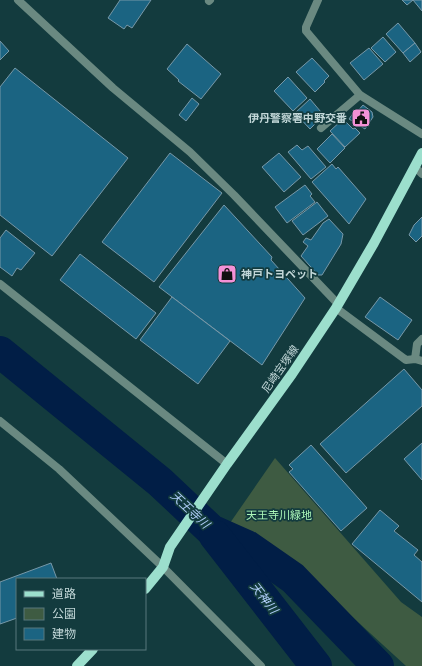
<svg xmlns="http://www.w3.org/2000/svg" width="422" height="666" viewBox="0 0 422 666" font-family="Figtree,'Noto Sans JP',sans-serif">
<rect width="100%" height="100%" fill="#133b3e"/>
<polygon fill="#3e5b42" points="275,458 401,602 422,617 422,666 406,666 312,580 230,523"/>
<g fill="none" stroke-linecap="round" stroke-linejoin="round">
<g stroke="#011e46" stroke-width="32">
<polyline points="0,352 160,482 211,530 247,546 293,578 378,666"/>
<polyline points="215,536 316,666"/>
</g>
</g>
<g fill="#1b6482" stroke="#7798a8">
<polygon points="120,0 151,0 132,28 127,25 124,29 108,18"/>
<polygon points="402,0 422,0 422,11 413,0 407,5"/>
<polygon points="398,23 415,43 403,53 386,34"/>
<polygon points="383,37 396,52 385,62 371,48"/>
<polygon points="0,41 9,51 0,60"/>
<polygon points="415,43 421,52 410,62 403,53"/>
<polygon points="187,44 221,74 201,99 178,81 179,80 167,69"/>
<polygon points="369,48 383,64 364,80 350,63"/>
<polygon points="312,58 329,76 324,81 325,82 315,92 296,72"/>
<polygon points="15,68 128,158 52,256 0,215 0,87"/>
<polygon points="288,77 307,98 293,111 274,91"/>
<polygon points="192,98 199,104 186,121 179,115"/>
<polygon points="310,99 321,112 319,113 322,117 310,129 295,113"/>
<polygon points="363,105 372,112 373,117 365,129 349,119 354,112 356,113"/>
<polygon points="343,119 353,129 355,128 360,133 345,147 330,131"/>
<polygon points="332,134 345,148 330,163 317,149"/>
<polygon points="297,145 302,150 308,146 326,167 311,179 288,152"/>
<polygon points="170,153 222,193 154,282 102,242"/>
<polygon points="279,153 301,177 284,192 262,167"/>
<polygon points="332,164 336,169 338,167 366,199 349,224 312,182"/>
<polygon points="305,185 312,194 310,196 315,202 287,223 275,207"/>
<polygon points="317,202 328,216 303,235 292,221"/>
<polygon points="224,205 272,257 271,260 305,298 262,365 159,287"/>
<polygon points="422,217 422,236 416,242 409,235 414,225"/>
<polygon points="329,219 343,234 341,244 322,275 318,275 301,256 308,246 303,242 306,238 311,240 323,223"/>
<polygon points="6,230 35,253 21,270 17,268 12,276 0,267 0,238"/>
<polygon points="80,254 156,313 136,339 60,280"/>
<polygon points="172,297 230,341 198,384 140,340"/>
<polygon points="380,297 412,320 398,340 365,317"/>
<polygon points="404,369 422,390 422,406 346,473 320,444"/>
<polygon points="422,443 422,480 404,459"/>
<polygon points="311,445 367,508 341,531 289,472 293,469 289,465"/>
<polygon points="380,510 399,526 394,531 418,550 414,555 422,562 422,602 352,544"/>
<polygon points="51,563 57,579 17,579 17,618 0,624 0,582"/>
</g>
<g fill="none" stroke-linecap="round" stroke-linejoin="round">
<g stroke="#6a8981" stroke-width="8">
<polyline points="209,1 210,0"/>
<polyline points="321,128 360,95"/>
</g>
<g stroke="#6a8981" stroke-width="8">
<polyline points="18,0 113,88 190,152 234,195 338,304"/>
<polyline points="318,0 306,27 306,31 360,95 422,134"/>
<polyline points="415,167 422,174"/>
<polyline points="0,284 227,464"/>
<polyline points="336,308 406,360 415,359 422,361"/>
<polyline points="415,359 417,344 422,339"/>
</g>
<polyline stroke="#6a8981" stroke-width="8" points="0,421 59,469 163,567 261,666"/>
<g stroke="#9cdfcd" stroke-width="10">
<polyline points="145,589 163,567 170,547 227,464 292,374 336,308 374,243 422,153"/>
<polyline points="77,666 93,649"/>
</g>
</g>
<defs>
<symbol id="civic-square" viewBox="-11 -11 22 22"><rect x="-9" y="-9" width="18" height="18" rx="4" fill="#f391d6" stroke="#133b3e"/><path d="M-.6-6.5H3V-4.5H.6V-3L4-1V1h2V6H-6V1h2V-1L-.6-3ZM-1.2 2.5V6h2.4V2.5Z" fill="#111"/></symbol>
<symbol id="shop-square" viewBox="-11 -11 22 22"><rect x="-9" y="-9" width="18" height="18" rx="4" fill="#f391d6" stroke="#133b3e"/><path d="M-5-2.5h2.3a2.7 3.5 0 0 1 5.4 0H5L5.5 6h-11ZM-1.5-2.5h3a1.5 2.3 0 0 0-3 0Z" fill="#111"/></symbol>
</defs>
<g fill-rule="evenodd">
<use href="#civic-square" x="350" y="107" width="22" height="22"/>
<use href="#shop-square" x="216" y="263" width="22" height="22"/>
</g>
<g text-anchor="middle" stroke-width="3.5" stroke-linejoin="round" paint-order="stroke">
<g font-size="11" font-weight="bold" fill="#c2d7d8" stroke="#133b3e" text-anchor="end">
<text x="347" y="122">伊丹警察署中野交番</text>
<text x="241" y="278" text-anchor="start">神戸トヨペット</text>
</g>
<g font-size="11" fill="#c2d7d8" stroke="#133b3e">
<text transform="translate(280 369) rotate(-55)" y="4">尼崎宝塚線</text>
</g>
<g font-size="11" fill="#acf8b9" stroke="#133b3e">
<text x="279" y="519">天王寺川緑地</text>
</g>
<g font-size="12" font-style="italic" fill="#aeccf7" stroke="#133b3e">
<text transform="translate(190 510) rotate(43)" y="4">天王寺川</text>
<text transform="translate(264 598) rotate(52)" y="4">天神川</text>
</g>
</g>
<rect x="16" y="578" width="130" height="72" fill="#133b3e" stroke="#59797c"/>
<rect x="24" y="591" width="20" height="6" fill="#9cdfcd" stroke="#59797c"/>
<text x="52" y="598" font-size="12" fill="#c2d7d8">道路</text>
<rect x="24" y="608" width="20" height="12" fill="#3e5b42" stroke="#59797c"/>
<text x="52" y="618" font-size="12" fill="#c2d7d8">公園</text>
<rect x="24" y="628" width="20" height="12" fill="#1b6482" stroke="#59797c"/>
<text x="52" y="638" font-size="12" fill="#c2d7d8">建物</text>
</svg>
